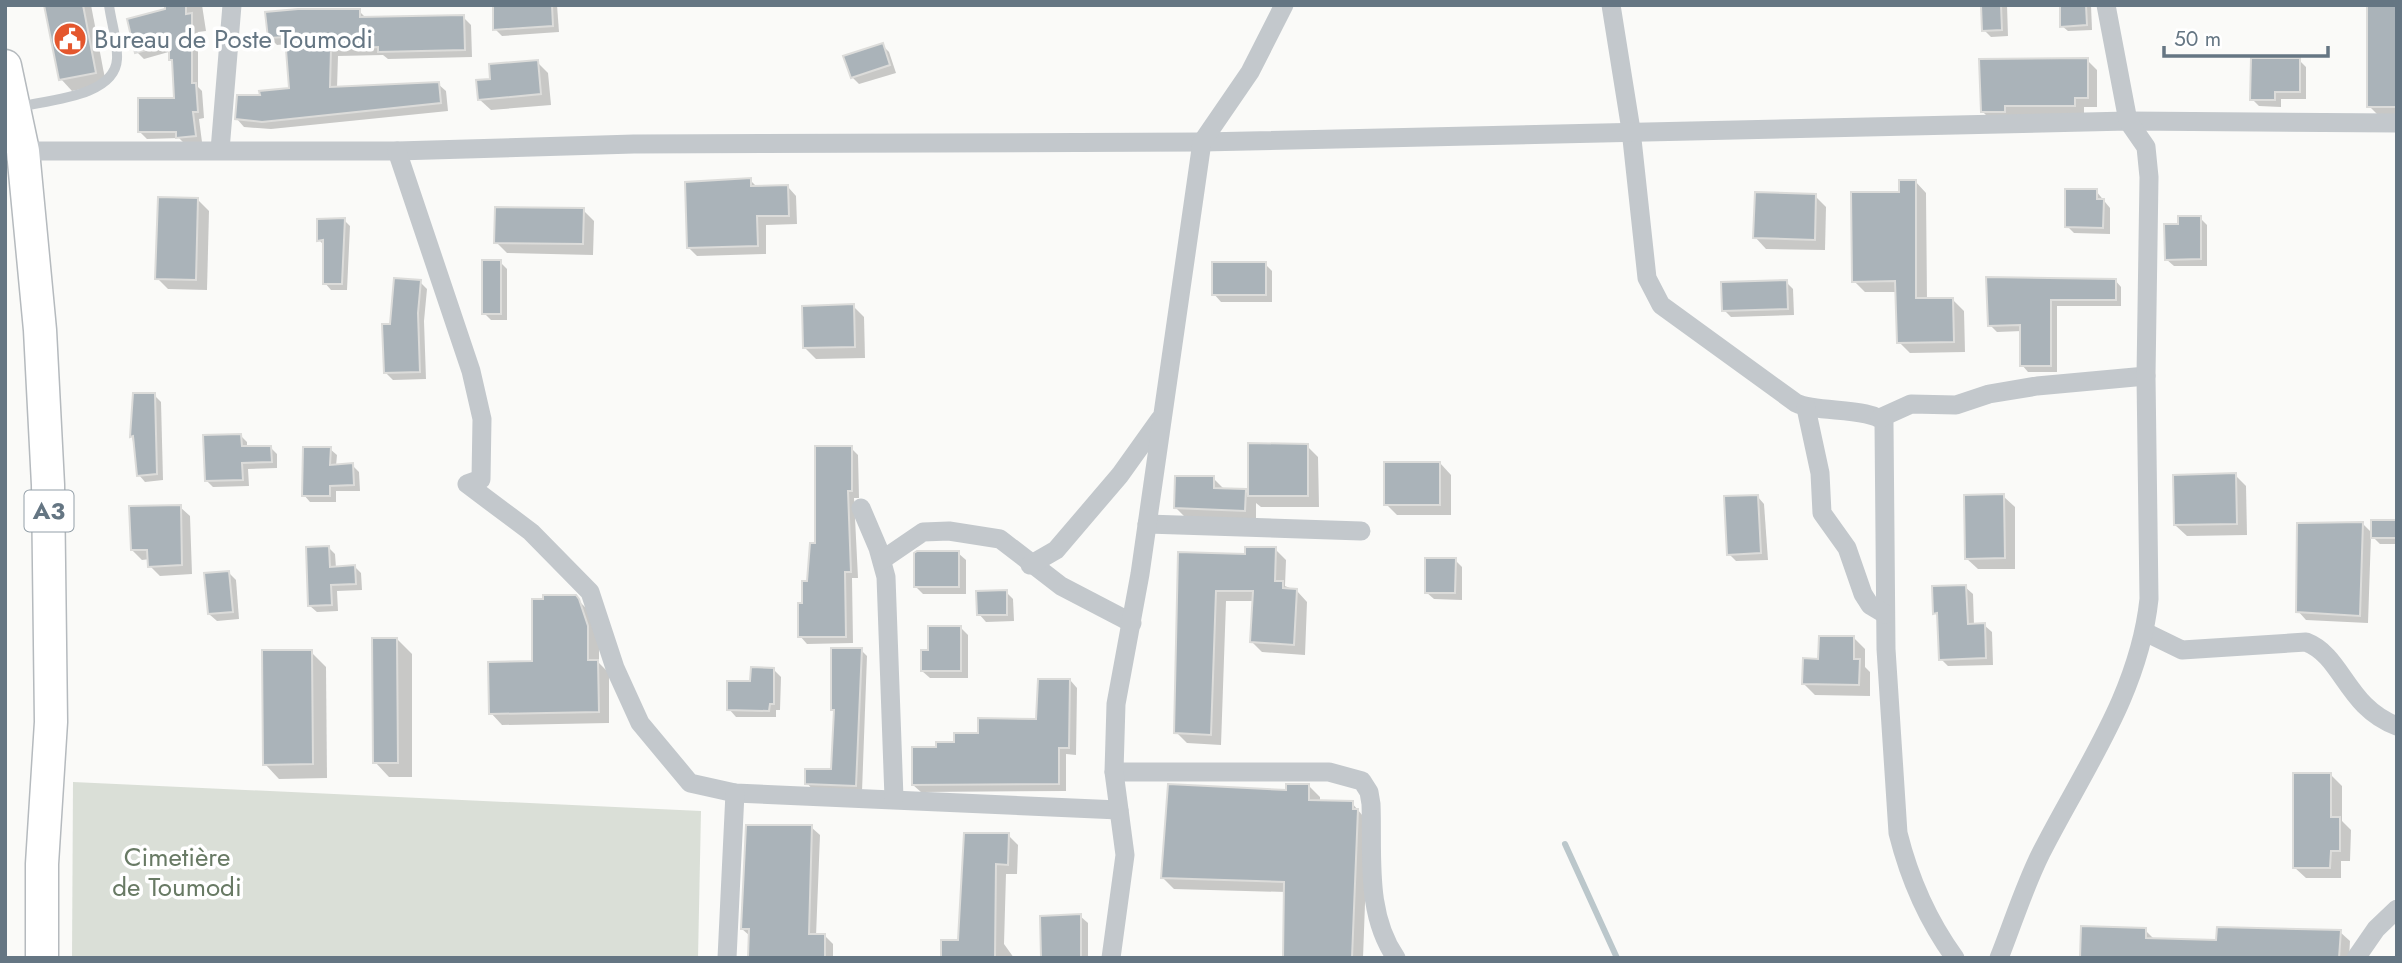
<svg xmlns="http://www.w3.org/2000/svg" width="2402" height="963" viewBox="0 0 2402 963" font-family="Jost,sans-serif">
<rect width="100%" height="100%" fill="#fafaf8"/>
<polygon fill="#dadfd7" points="73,782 701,811 698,958 72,958"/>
<g fill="#0003">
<polygon points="46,5 91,5 106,84 72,91 61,79"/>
<polygon points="167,5 202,5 206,31 198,32 198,87 202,91 204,118 199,119 202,142 185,144 179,138 147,139 140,132 176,100 172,51 144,59 137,52 167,10"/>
<polygon points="495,5 557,5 559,32 502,36 495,29"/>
<polygon points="1983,5 2007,5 2008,36 1991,37 1984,30"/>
<polygon points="2061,5 2091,5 2092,30 2068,31 2062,26"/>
<polygon points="2143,5 2179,5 2179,7 2145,7"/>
<polygon points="2397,5 2397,116 2379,116 2369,106"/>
<polygon points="359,11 367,19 463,17 471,25 472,57 388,59 383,55 338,56 337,88 438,84 446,91 448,111 271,129 244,127 237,119 262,97 291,90 287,44 277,45 269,37"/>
<polygon points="882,45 889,52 896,73 859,84 852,77"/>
<polygon points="2087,60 2097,70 2097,107 2084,107 2084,115 1992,121 1982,111"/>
<polygon points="2299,60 2306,67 2306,99 2281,99 2281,107 2259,106 2252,99"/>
<polygon points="537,62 548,73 551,105 491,110 479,99 492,81"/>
<polygon points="750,180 758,188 788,187 796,196 797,224 766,225 766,254 697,256 688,247"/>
<polygon points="1915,181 1926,193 1927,300 1952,299 1964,311 1965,352 1910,353 1899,342 1897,292 1865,292 1854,281 1901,194"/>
<polygon points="2096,191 2110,208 2110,234 2074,233 2067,226"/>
<polygon points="1815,196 1826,207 1825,250 1766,249 1755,237"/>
<polygon points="198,200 209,211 207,290 168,289 157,278"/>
<polygon points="583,210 594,221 593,255 507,253 496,242"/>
<polygon points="2200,218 2207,225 2207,266 2174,266 2166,259 2179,226"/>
<polygon points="344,220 350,226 347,290 331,290 325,283 325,246 319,240"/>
<polygon points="500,262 507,269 507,320 491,320 484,313"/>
<polygon points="1265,264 1272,271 1272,302 1221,302 1214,294"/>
<polygon points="1988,279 2115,280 2121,287 2121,306 2057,306 2057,372 2028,372 2022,365 2022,331 1997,332 1990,325"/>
<polygon points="420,282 427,289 424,321 426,379 393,380 386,373 392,325"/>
<polygon points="1786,282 1793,289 1794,315 1731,317 1724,310"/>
<polygon points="853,306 864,317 865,358 816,359 805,348"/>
<polygon points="154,395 161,402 163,480 145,482 139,475 132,436"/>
<polygon points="240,435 247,442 247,448 270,447 277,454 277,468 248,469 249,486 213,487 206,480"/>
<polygon points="1307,446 1318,457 1319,507 1261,507 1256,503 1256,521 1187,519 1176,508 1213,478 1225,490 1245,491 1249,495"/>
<polygon points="851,448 858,455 859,498 854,498 858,578 852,578 853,643 807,644 800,636 817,545"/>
<polygon points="330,449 337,455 336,466 352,465 359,472 360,491 336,491 336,502 310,502 304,495"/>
<polygon points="1440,463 1451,475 1451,515 1397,515 1386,504"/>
<polygon points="2235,475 2246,486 2247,535 2187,536 2175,525"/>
<polygon points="1757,496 1764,504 1768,560 1736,561 1729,554"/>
<polygon points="2003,496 2015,507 2015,569 1978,569 1966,558"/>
<polygon points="180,507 190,516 192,574 160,576 150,566 150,559 142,560 132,550"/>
<polygon points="2397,522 2397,544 2380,544 2371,535 2368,623 2306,620 2298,611 2363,524 2373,534"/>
<polygon points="329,548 335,554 336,568 355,567 361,573 362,590 337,591 338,611 317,612 310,606"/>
<polygon points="1275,549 1286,560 1285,586 1297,591 1307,602 1305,655 1262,652 1251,641 1254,601 1226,601 1221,745 1187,743 1176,732 1180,554 1247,555"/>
<polygon points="958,553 966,560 966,594 923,594 916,587"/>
<polygon points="1455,560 1462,567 1462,600 1434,599 1426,592"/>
<polygon points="229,573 236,580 239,619 217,621 209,614"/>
<polygon points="1965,587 1973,594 1974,625 1984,625 1992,632 1993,665 1948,666 1941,659 1939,617 1935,613"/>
<polygon points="1006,592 1013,599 1014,621 986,622 979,614"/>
<polygon points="575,597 590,612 599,638 599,663 609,673 609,723 502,725 491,713 534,662"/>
<polygon points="961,628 968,635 968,678 930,678 922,671"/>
<polygon points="1854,638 1865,649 1865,667 1870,672 1870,696 1815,695 1804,684 1820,660"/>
<polygon points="397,639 412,654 412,777 389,777 375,762"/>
<polygon points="861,650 867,656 862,792 813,790 807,783 832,771 836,713 833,710"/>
<polygon points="311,652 326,667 327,778 279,779 265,764"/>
<polygon points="773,669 781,677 780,710 776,710 776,717 736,717 729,709 752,683"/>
<polygon points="1070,680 1077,688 1076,755 1066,754 1066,791 921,792 913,785 937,749 1038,721"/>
<polygon points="2331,775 2342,786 2342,821 2351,830 2350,861 2341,861 2341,878 2306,878 2294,867"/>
<polygon points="1309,786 1320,797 1320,802 1352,803 1368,822 1363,958 1284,958 1286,892 1174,889 1163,878 1288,792"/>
<polygon points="811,827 820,835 816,936 825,936 833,944 833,958 750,958 750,936 742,929"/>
<polygon points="1008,835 1018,845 1017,874 1006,874 1004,944 1014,958 943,958 960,942"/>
<polygon points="1080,916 1088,923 1088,958 1042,958"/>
<polygon points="2145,930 2155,940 2218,942 2340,932 2350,941 2349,958 2082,958"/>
</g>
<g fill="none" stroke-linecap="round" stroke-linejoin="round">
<polyline stroke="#bbc7cb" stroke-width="6" points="1565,844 1617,958"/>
</g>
<g fill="#aab3b9" stroke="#dcdcda" stroke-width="2">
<polygon points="44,5 83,5 96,73 59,80"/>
<polygon points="165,5 186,5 186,14 192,13 192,83 196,83 198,112 193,112 196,136 176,138 176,132 138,132 138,98 174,98 172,60 169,60 169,44 135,53 127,19 165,9"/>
<polygon points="493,5 552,5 553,26 493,30"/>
<polygon points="1981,5 2001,5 2002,30 1982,31"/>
<polygon points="2060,5 2086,5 2087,25 2060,27"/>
<rect x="2367" y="5" width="30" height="102"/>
<polygon points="298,9 360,9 360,17 464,15 465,50 378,52 378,47 331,49 330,87 439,82 441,103 262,122 235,119 237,95 260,95 259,91 289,88 285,37 268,38 265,12"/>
<polygon points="883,43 890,65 851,78 843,56"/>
<polygon points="2088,58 2088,98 2075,98 2075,106 2005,106 2005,112 1981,112 1979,59"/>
<polygon points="2251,58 2300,58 2300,92 2275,92 2275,100 2250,100"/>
<polygon points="538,60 541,94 478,100 476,80 490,79 489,64"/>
<polygon points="751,178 751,186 788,185 789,216 757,216 758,246 687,248 685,182"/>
<polygon points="1899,180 1916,180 1916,298 1953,298 1954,342 1897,343 1895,281 1852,282 1851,192 1899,192"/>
<polygon points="2065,189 2097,189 2097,199 2104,199 2103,228 2065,227"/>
<polygon points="1755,192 1816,194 1815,240 1753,238"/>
<polygon points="158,197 198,198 196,280 155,279"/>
<polygon points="495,207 584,208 583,244 494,243"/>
<polygon points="2178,216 2201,216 2201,259 2165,260 2164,224 2178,224"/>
<polygon points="345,218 342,284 323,284 323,240 317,241 317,219"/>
<rect x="482" y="260" width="19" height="54"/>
<rect x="1212" y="262" width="54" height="33"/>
<polygon points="1986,277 2116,279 2116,300 2051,300 2051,366 2020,366 2020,325 1988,326"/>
<polygon points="394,278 421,280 418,313 420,372 384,373 382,324 390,324"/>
<polygon points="1787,280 1788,309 1722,311 1721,282"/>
<polygon points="854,304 855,347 803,348 802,306"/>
<polygon points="133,393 155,393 157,474 137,476 133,436 130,437"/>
<polygon points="241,434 242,446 271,446 272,462 242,463 243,480 205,481 203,435"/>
<polygon points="1248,443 1308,444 1308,496 1248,496"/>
<polygon points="815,446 852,446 852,491 848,491 851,572 845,572 846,637 798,637 798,603 802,603 802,581 807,581 810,543 815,543"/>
<polygon points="303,447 331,447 330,465 353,463 354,485 330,486 330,496 302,496"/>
<rect x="1384" y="462" width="56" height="43"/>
<polygon points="2236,473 2237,524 2174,525 2173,475"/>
<polygon points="1175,476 1214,476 1214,488 1246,489 1245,511 1174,508"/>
<polygon points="2004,494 2005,558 1965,559 1964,495"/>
<polygon points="1758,495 1761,553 1727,555 1724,496"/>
<polygon points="181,505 182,565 148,567 147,550 131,550 129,506"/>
<rect x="2371" y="520" width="26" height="18"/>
<polygon points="2363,522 2360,616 2296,612 2297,523"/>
<polygon points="329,546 330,567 355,565 356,584 331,585 332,605 308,606 306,547"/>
<polygon points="1245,547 1276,547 1275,581 1283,581 1283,588 1297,589 1294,645 1250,642 1253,591 1216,591 1211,735 1174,733 1178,552 1245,554"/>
<polygon points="917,551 959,551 959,587 914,587 914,553"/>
<polygon points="1425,558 1456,558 1455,593 1425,593"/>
<polygon points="229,571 233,612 208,614 204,573"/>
<polygon points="1966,585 1968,624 1985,623 1986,658 1939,660 1937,613 1933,614 1932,586"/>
<polygon points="1007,590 1007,615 977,615 976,591"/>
<polygon points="543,595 576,595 579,599 588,626 588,660 598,660 599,712 489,714 488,662 532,661 532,599 543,599"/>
<polygon points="928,626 961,626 961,671 921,671 921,650 928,650"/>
<polygon points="1819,636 1854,636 1854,659 1860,659 1859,685 1802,684 1803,658 1818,659"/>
<polygon points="372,638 397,638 398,763 373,763"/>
<polygon points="831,648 862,648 856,786 805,784 805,769 831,769 834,710 831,710"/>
<polygon points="262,650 312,650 313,764 263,765"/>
<polygon points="751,667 774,668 774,704 770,704 769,711 727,710 727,681 750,681"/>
<polygon points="1038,679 1070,679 1069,748 1059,748 1059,784 912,785 912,747 936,747 936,742 954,742 954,733 978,733 978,718 1036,719"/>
<polygon points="2293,773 2331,773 2331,817 2340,817 2340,851 2331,851 2330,868 2293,868"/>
<polygon points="1168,784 1286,790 1286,784 1309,784 1309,800 1353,801 1353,809 1358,809 1352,958 1283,958 1284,882 1161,878"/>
<polygon points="746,825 812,825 809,934 825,934 825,958 748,958 749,929 741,929"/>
<polygon points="964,833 1009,833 1008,865 996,864 995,958 941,958 941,940 958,940"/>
<polygon points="1081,914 1081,958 1041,958 1040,916"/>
<polygon points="2081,926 2146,928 2146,938 2216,940 2217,927 2341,930 2339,958 2080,958"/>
</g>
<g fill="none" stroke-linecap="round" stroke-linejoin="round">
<defs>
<polyline id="primary" points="5,66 23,151 40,330 48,485 51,722 42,864 42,958"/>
</defs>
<use href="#primary" stroke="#b5babe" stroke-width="35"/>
<path stroke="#c3c8cc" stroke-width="10" d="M18,107C47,100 115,97 117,59C118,42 111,22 109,5"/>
<g stroke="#c3c8cc" stroke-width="19">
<path d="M1611,5L1631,130L1647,278L1661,305L1796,403C1816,413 1874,407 1884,423L1886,649L1898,833C1909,877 1928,921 1955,958"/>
<polyline points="220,150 232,5"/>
<polyline points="5,151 397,151 634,144 1202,142 2128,121 2397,123"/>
<polyline points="397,151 471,371 482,419 481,479 467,484 531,532 590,592 615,668 640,723 690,783 735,793 1119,810"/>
<polyline points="1806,408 1820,473 1822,513 1847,548 1863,594 1870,605 1885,614"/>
<polyline points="1880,418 1911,404 1956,405 1989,394 2037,386 2146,376"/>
<polyline points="861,508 878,548 886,577 894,798"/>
<polyline points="1147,524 1361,531"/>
<polyline points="882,560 923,532 949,531 1000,539 1061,586 1132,623"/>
<polyline points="1030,565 1056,550 1120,475 1160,419"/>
<path d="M2145,632L2182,650L2306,642C2343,656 2346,707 2397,726"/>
<path d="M1114,772H1329L1362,781L1369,792L1371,804C1373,856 1365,913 1396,958"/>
<polyline points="727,958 735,793"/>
<polyline points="1111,958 1125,855 1114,772 1116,704 1140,574 1202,142 1250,72 1284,5"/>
<path d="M1999,958C2013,923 2024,887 2041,853C2083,770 2139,694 2149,599L2146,376L2149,177L2146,147L2128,121L2106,5"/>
<polyline points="2356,958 2376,929 2397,909"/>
</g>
<use href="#primary" stroke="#fff" stroke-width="32"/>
</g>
<defs>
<symbol id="civic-disc" viewBox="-11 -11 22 22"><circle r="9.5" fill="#e4572e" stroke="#fff"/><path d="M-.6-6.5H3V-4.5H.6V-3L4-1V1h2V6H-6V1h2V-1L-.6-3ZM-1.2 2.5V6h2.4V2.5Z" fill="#fff"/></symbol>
</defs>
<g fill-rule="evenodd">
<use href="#civic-disc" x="51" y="20" width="38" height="38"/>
</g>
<g text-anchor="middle" stroke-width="7" stroke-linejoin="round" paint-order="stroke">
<rect fill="#fff" stroke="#939fa8" stroke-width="2" x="24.5" y="490.5" width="49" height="41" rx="5"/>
<g font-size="24" font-weight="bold" fill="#657683">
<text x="49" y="519">A3</text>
</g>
<g font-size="26" fill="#657683" stroke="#fff" text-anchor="start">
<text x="94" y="48">Bureau de Poste Toumodi</text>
</g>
<g font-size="26" fill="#687a64" stroke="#fff">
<text x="177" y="866">Cimetière<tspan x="177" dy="30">de Toumodi</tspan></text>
</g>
</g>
<rect width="2402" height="963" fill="none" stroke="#657683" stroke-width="14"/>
<path d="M2164 46v10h164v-10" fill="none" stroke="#657683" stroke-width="3.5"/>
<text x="2174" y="46" font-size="21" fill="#657683" stroke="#ffffff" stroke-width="5" paint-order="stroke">50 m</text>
</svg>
